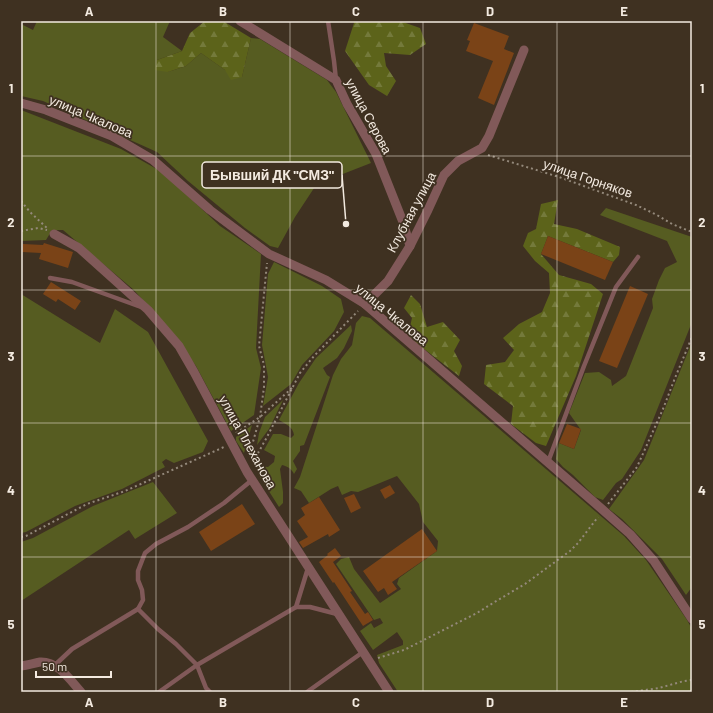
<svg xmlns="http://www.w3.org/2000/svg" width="713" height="713" viewBox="0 0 713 713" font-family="Barlow,sans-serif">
<defs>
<pattern id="forest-firs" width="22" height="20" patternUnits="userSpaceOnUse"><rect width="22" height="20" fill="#5c631a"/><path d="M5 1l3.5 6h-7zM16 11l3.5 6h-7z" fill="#747a3b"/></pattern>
</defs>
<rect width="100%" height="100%" fill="#3f3121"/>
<g fill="#565c21">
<polygon points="37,21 170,21 163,37 182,51 157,60 168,72 186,66 201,53 225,70 242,77 251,38 260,39 327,80 336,92 371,163 330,179 322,176 295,217 278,248 270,246 245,228 188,181 157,152 43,101 21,96 21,24 33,30"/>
<polygon points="21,110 121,149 162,172 220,226 261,254 256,348 261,368 254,415 231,431 196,366 175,336 134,290 63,230 52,230 46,240 21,241"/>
<polygon points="606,208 692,237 692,322 641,450 622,479 616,483 603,500 595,497 573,475 563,467 556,459 559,443 574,449 581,430 569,413 585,373 599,372 611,380 612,386 626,376 653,308 652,299 659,280 665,268 677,262 667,241 600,215"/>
<polygon points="274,262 322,286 341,299 344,312 334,331 302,365 291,384 263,406 268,377 262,345 268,274"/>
<polygon points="21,294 100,343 115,309 148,332 208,441 203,452 174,463 166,459 162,462 165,467 122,489 75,506 26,532 21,533"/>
<polygon points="362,316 370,318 624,536 646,560 687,620 692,629 692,692 398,692 379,663 377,655 403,645 403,641 397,632 373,650 360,631 371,623 374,628 383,623 380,618 374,620 336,564 341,559 349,557 354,569 380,603 401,589 397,584 399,578 437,551 438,541 423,522 419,504 397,476 358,492 351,491 342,495 338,486 331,489 309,503 301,491 294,488 300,477 333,375 341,359 352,345 356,323"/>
<path d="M351,325L352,331L344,348L337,358L323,368L327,375L330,377L304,445L300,446V451L293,461L297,469L294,474C292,469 287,466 282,465L280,469L283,492V503L279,507L258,474L259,466L268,467L274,462L275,456L264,450L273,434H281L291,438L294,435C293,427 286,424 279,420L299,383L316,358Z"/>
<polygon points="692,342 692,587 686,595 662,559 622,519 609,509 644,460"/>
<polygon points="283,400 269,429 257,445 259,433 265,417"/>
<polygon points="252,425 244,453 236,441 236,437"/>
<polygon points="153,482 177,513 135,539 129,530 21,601 21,542 33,538 93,506"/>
</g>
<g fill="url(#forest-firs)">
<polygon points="205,21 223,21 251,38 242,77 231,80 225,70 201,53 186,66 168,72 155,70 157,60 182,51 190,33"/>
<polygon points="353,21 400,21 420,28 426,44 410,55 384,53 386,66 396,81 387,96 369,85 345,51 354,23"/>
<polygon points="558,200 554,224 577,229 620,247 619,255 613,262 548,236 541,254 559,275 591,284 603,294 576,376 546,446 536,443 511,424 513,406 484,384 486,365 505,362 514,350 503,338 519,324 542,312 550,293 549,273 535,261 523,246 528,233 536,229 541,204"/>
<polygon points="411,295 420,304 427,327 443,322 460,340 454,351 462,366 459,376 410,338 409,331 412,318 404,308"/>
</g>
<g fill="#7a4317">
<polygon points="474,23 509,36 504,49 514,53 494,105 478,98 493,61 466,51 470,41 467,40"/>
<polygon points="548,236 613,262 605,280 541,254"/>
<polygon points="44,243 73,252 68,268 39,259 41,253 22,252 23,244 43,245"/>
<polygon points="51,282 81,301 75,310 58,299 56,302 43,294"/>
<polygon points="630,286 648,294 617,368 599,361"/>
<polygon points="567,424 581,429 574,449 559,443"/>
<polygon points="390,485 395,493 385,499 380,490"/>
<polygon points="354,494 361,508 351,513 344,498"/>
<polygon points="319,497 340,530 329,537 328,534 303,548 299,542 308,537 297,521 305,515 301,508"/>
<polygon points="242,504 255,524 211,551 199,532"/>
<polygon points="422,529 437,551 392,582 397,589 388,595 384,588 378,592 363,571"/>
<polygon points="335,548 341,556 333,562 352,591 350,592 365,614 368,612 373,620 363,626 334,582 333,583 319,562 328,555 327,554"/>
</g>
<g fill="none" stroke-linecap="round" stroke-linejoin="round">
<g stroke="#94897b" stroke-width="2" stroke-dasharray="2 3" stroke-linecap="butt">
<polyline points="488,155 559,177 636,205 657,215 672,224 692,232"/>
<polyline points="21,201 30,212 48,229"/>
<polyline points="21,231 38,228 47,230"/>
<polyline points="236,433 260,417 292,388"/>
<polyline points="249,456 260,417 264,387 264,365 259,346 267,263"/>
<polyline points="253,462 267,437 300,373 314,356 358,311"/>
<polyline points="608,504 637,467 663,409 675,378 692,337"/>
<polyline points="21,537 26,536 87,504 125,491 224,447"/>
<polyline points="378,658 404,650 477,613 493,603 525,584 570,551 578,543 598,517"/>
<polyline points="631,692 659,688 684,681 692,680"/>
</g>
<g stroke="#815959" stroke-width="4.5">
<polyline points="328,21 334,61 336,80"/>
<polyline points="50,278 72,282 141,307"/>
<polyline points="548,462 584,366 616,287 638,257"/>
<polyline points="296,607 310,607 337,614"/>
<polyline points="138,609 158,629 176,644 197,665 206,688 210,692"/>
<polyline points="55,665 72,649 138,609 143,600 142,590 138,580 138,571 145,553 156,544 188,527 224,503 252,480"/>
<polyline points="159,692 197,665 296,607 308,568"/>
<polyline points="307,692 363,652"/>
</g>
<g stroke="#815959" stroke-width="9">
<polyline points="240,21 336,80 347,104 376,154 403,222 410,246"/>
<polyline points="21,103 46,110 112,136 153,160 210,210 269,254 326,280 365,304 603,510 630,534 654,561 692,619"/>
<polyline points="54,234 79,248 148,310 179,346 194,372 247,472 389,692"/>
<polyline points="365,304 388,281 410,246 428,210 444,175 458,161 482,148 489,136 524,50"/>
<path d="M21,666C28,665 34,663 40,662C58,661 70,680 81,692"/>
</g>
</g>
<path fill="none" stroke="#f3eae0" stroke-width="1" stroke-opacity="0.55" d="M156,21V692M290,21V692M423,21V692M557,21V692M21,156H692M21,290H692M21,423H692M21,557H692"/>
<g text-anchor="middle" stroke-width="3.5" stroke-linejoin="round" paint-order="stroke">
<g font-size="13" fill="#f3eae0" stroke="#3f3121">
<text transform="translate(91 116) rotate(23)" y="5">улица Чкалова</text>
<text transform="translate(369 116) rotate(62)" y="5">улица Серова</text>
<text transform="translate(588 178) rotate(19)" y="5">улица Горняков</text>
<text transform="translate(411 212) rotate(-62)" y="5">Клубная улица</text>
<text transform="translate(392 314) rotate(39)" y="5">улица Чкалова</text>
<text transform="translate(248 442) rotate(61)" y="5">улица Плеханова</text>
</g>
</g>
<path fill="none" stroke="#f3eae0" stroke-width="1.5" d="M346 224L342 175"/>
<circle fill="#f3eae0" stroke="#3f3121" stroke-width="1.5" cx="346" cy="224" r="4"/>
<rect fill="#3f3121" stroke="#f3eae0" stroke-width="1.5" x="202" y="162" width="140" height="26" rx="4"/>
<g font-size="14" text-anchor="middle" font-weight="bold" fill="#f3eae0">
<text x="272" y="180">Бывший ДК "СМЗ"</text>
</g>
<rect width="713" height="713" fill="none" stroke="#3f3121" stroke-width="44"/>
<path d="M36 671v6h75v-6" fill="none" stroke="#f3eae0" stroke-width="2"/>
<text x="42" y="671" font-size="12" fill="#f3eae0" stroke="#3f3121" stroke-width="3" paint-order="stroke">50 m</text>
<rect x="22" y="22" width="669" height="669" fill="none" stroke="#f3eae0" stroke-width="1.5"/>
<g font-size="13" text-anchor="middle" font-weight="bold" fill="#f3eae0">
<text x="89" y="16">A</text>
<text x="223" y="16">B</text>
<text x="356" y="16">C</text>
<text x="490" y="16">D</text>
<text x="624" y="16">E</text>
<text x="11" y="93">1</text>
<text x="702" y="93">1</text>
<text x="11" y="227">2</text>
<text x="702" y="227">2</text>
<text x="11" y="361">3</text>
<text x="702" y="361">3</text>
<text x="11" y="495">4</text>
<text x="702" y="495">4</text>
<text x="11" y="629">5</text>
<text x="702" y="629">5</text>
<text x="89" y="707">A</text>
<text x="223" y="707">B</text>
<text x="356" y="707">C</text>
<text x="490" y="707">D</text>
<text x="624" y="707">E</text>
</g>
</svg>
